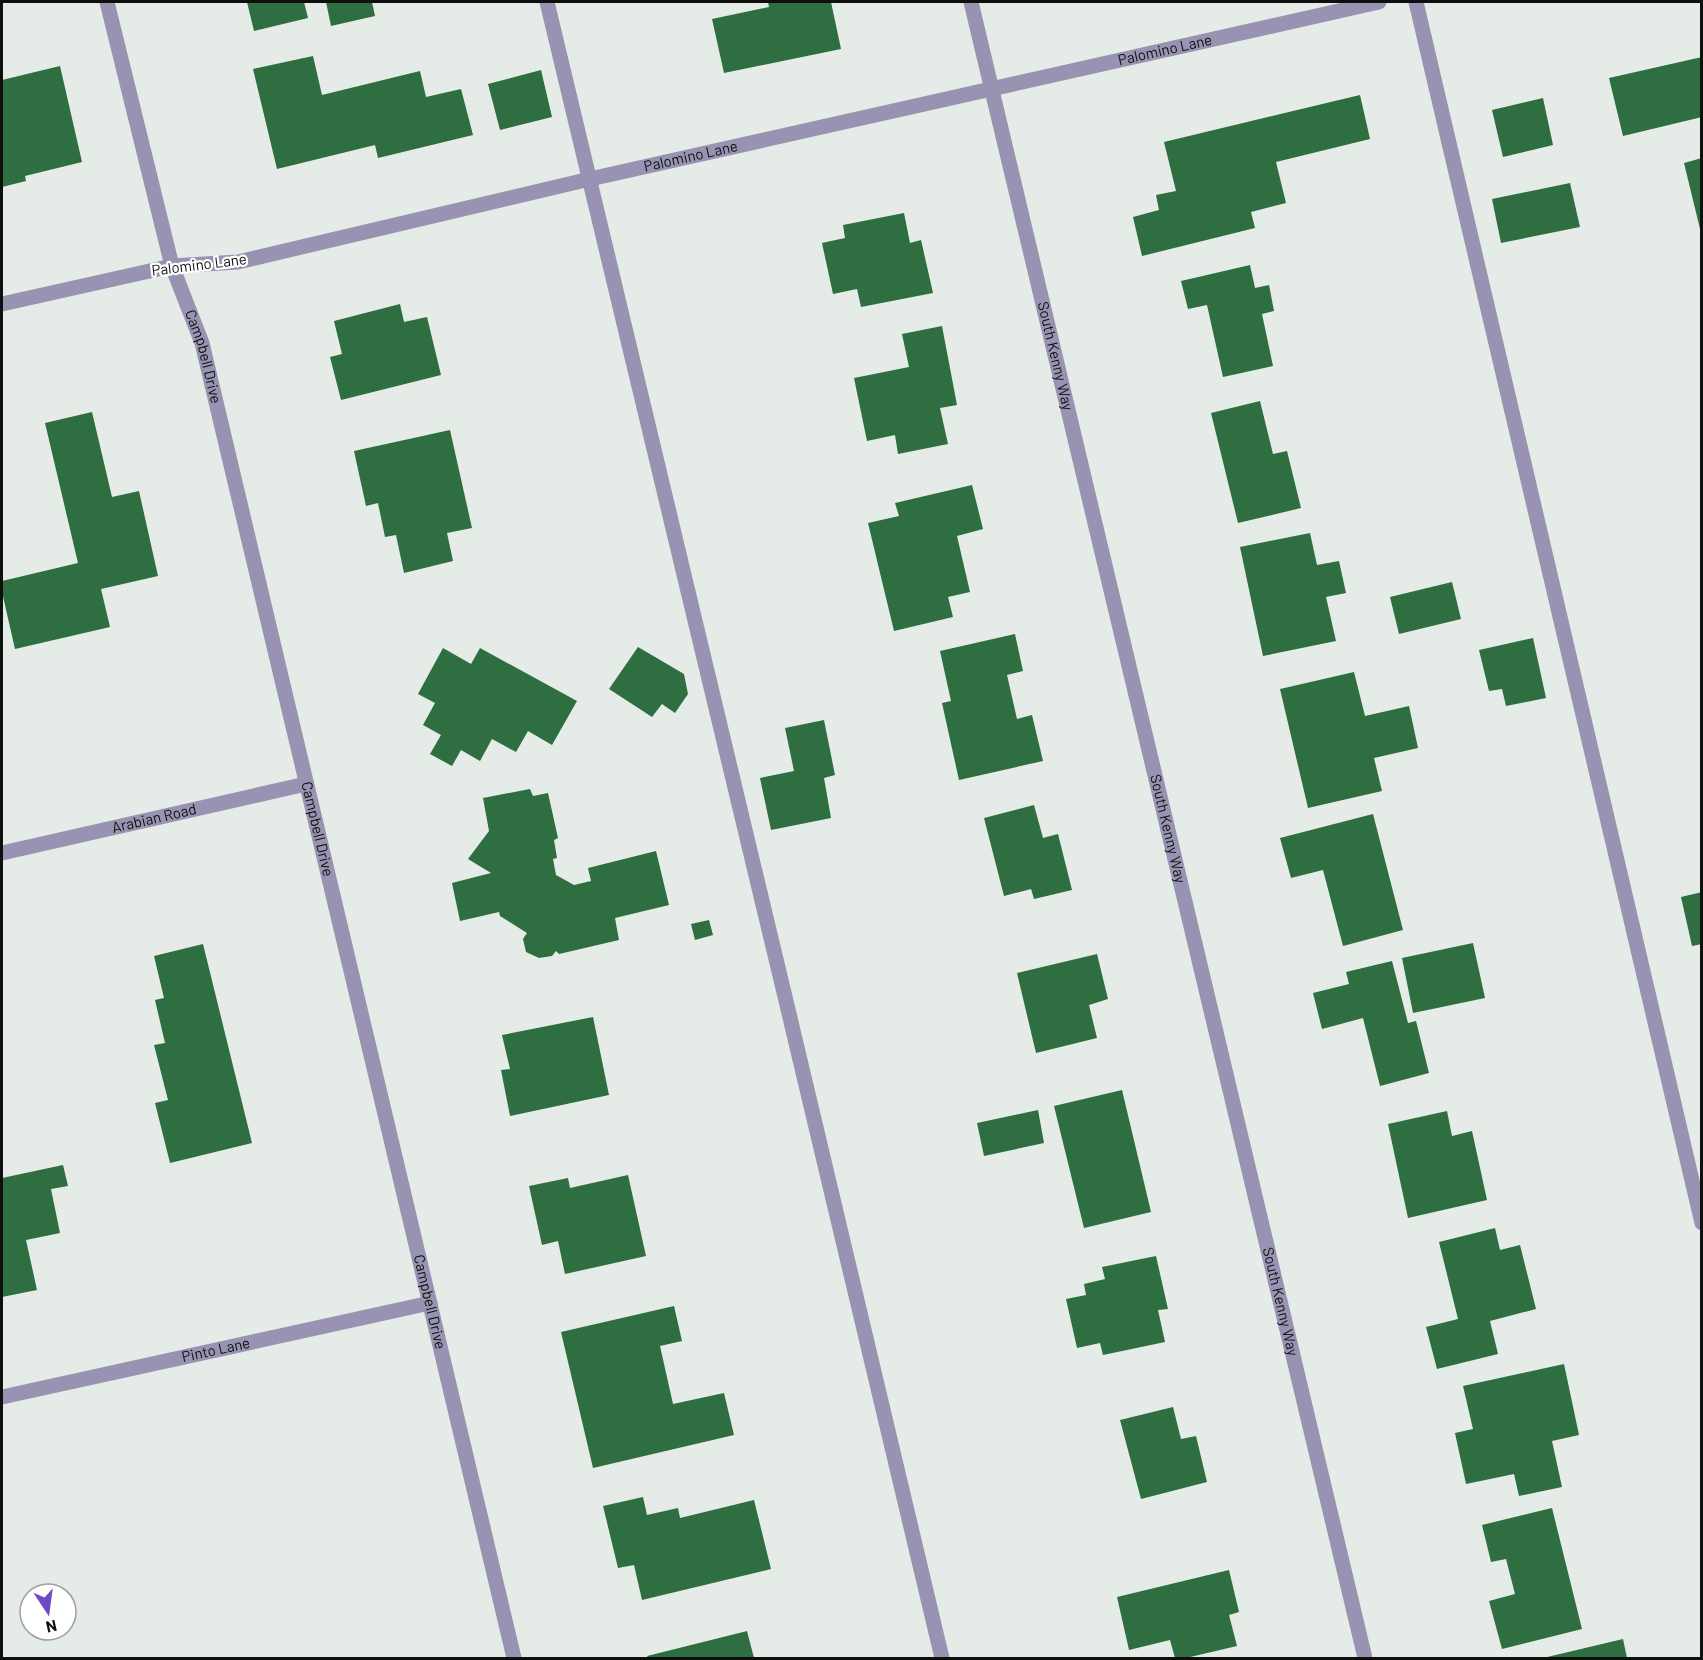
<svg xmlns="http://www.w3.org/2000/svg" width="1703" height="1660" viewBox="0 0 1703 1660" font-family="Barlow,sans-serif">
<rect width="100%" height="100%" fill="#e5ebe6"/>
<g fill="#2e6e40">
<polygon points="247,2 304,2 308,18 254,31"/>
<polygon points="326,2 372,2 375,16 331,26"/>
<polygon points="768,2 831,2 841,49 724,73 712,19 769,7"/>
<polygon points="313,56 322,95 420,71 426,97 461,89 473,135 378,158 375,145 277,169 253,69"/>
<polygon points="1702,57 1702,117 1623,136 1609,78"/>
<polygon points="60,66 82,162 25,176 26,181 2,187 2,80"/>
<polygon points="541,70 552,117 500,130 488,84"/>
<polygon points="1360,95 1370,139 1276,162 1286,203 1251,212 1255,228 1142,256 1133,217 1159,210 1156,195 1176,191 1164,142"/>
<polygon points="1543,98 1553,145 1503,157 1492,110"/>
<polygon points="1702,158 1702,233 1701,233 1684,163"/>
<polygon points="1570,183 1580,227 1501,243 1492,199"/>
<polygon points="904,213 910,243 921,240 933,293 861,307 857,289 833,294 822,243 845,238 843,225"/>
<polygon points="1250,265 1255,288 1269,285 1274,311 1262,314 1273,366 1223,377 1207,305 1188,309 1181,281"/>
<polygon points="400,304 404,322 427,317 441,375 341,400 330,357 342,354 334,321"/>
<polygon points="942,326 957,405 940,408 948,444 898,454 895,435 867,441 854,378 909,367 902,334"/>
<polygon points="1260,401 1273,454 1287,451 1301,508 1238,523 1211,413"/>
<polygon points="92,412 112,497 139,491 158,576 101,589 110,627 15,649 2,592 2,581 78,563 45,423"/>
<polygon points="450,430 472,528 447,533 453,561 404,573 396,535 385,537 378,503 366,506 354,451"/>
<polygon points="972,485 983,529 957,536 970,592 948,597 953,617 894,631 868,523 899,516 895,503"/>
<polygon points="1310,533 1317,565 1339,561 1346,593 1326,597 1336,641 1263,656 1240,547"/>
<polygon points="1452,582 1461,619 1399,634 1390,597"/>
<polygon points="1015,634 1023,671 1007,675 1017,719 1032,715 1043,761 959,780 942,703 951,701 940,651"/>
<polygon points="1533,638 1546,698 1506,706 1502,689 1489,691 1479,650"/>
<polygon points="638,647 684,674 688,694 675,713 662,704 652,717 609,689"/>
<polygon points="443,648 471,664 480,648 577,701 552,745 528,731 516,752 492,739 480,761 461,750 452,766 430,754 441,735 423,725 435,703 418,694"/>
<polygon points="1354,672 1365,716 1409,706 1418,748 1374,758 1382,791 1308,808 1280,689"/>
<polygon points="824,720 835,775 824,778 831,818 771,830 760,778 794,771 785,728"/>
<polygon points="530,789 533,796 548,793 558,838 554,840 557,858 553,859 556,875 574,885 591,881 588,868 656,851 669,905 615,918 619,940 559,954 556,951 552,956 539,958 526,952 523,939 527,933 500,916 499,912 460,921 452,883 491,873 468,859 489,831 483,798"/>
<polygon points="1034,805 1043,838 1058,834 1072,890 1034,899 1031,889 1004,896 984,818"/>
<polygon points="1373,814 1403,930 1343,946 1323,870 1291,878 1280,838"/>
<polygon points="1702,892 1702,944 1692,946 1681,897"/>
<polygon points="709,920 713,935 695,940 691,924"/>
<polygon points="1473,943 1485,998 1413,1013 1402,958"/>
<polygon points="203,944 252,1143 170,1163 155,1103 168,1100 154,1045 165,1043 155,1000 164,998 154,956"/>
<polygon points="1097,954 1108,999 1089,1005 1097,1038 1036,1053 1017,973"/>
<polygon points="1392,961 1408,1023 1416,1021 1429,1073 1380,1086 1363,1018 1322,1029 1313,993 1349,984 1346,972"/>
<polygon points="593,1017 609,1095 510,1116 501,1070 510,1069 502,1035"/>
<polygon points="1122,1090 1151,1212 1084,1228 1054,1106"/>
<polygon points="1038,1110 1044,1143 984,1156 977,1123"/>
<polygon points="1447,1111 1452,1136 1472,1131 1487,1200 1408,1218 1388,1124"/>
<polygon points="63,1165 68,1186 51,1189 60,1233 26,1240 37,1290 2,1297 2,1178"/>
<polygon points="628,1175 646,1256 565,1274 558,1241 542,1245 529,1186 568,1178 570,1188"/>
<polygon points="1495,1228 1500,1250 1520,1245 1536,1309 1490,1321 1498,1354 1437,1369 1426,1327 1458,1319 1439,1242"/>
<polygon points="1156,1256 1168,1309 1158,1310 1165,1342 1103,1355 1100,1343 1077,1348 1066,1299 1086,1295 1084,1284 1105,1279 1102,1267"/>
<polygon points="674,1306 682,1341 660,1346 673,1404 724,1393 734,1435 593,1468 561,1332"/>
<polygon points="1564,1364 1579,1435 1552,1441 1562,1487 1519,1496 1514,1474 1466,1484 1455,1433 1473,1429 1463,1386"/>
<polygon points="1173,1407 1181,1439 1196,1436 1207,1482 1141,1499 1120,1420"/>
<polygon points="643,1497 647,1515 678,1508 680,1518 754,1500 771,1569 642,1600 634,1565 618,1568 603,1506"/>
<polygon points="1552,1508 1582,1629 1502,1649 1489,1601 1515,1594 1506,1559 1491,1562 1482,1525"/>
<polygon points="1229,1570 1239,1612 1229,1615 1237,1646 1186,1658 1175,1658 1170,1640 1129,1650 1117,1597"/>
<polygon points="747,1631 754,1658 648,1658 647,1656"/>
<polygon points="1623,1639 1627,1658 1543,1658"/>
</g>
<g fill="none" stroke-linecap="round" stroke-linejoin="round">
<g stroke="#9893b2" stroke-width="15">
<path d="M547,2C680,553 811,1106 942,1658"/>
<polyline points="1416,2 1702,1223"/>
</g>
<g stroke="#9893b2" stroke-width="15">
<path id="s1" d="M971,2L1365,1658"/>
<path id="s2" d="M172,266L238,262L590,179L1379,2"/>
<path id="s3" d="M2,853L306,784"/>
<path id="s4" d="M2,1397L430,1303"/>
</g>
<g stroke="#9893b2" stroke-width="15">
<path id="s5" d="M107,2L172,266L202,343L514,1658"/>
<polyline points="2,304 172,266"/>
</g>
</g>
<g text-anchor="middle" stroke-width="4.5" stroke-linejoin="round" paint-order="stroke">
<g font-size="15" fill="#0e100e" stroke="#fff">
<text dy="5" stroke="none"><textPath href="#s2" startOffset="1017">Palomino Lane</textPath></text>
<text dy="5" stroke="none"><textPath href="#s2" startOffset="531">Palomino Lane</textPath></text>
<text transform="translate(199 265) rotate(-7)" y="5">Palomino Lane</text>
<text dy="5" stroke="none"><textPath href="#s5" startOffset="368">Campbell Drive</textPath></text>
<text dy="5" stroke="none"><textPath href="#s1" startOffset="364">South Kenny Way</textPath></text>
<text dy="5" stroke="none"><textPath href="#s3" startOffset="156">Arabian Road</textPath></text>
<text dy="5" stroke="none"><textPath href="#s5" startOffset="854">Campbell Drive</textPath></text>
<text dy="5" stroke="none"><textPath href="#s1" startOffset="850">South Kenny Way</textPath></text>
<text dy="5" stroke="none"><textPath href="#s5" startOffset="1340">Campbell Drive</textPath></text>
<text dy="5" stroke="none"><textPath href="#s1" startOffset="1336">South Kenny Way</textPath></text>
<text dy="5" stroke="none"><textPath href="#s4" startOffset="219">Pinto Lane</textPath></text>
</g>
</g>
<rect width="1703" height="1660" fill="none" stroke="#0e100e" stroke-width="6"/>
<g transform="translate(48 1612) rotate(167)"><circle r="28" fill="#ffffff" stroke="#9f9f9f" stroke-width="1.5"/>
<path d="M0-4.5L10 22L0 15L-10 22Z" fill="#6e4bc4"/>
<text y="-9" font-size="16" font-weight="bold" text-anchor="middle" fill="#0e100e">N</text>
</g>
</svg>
